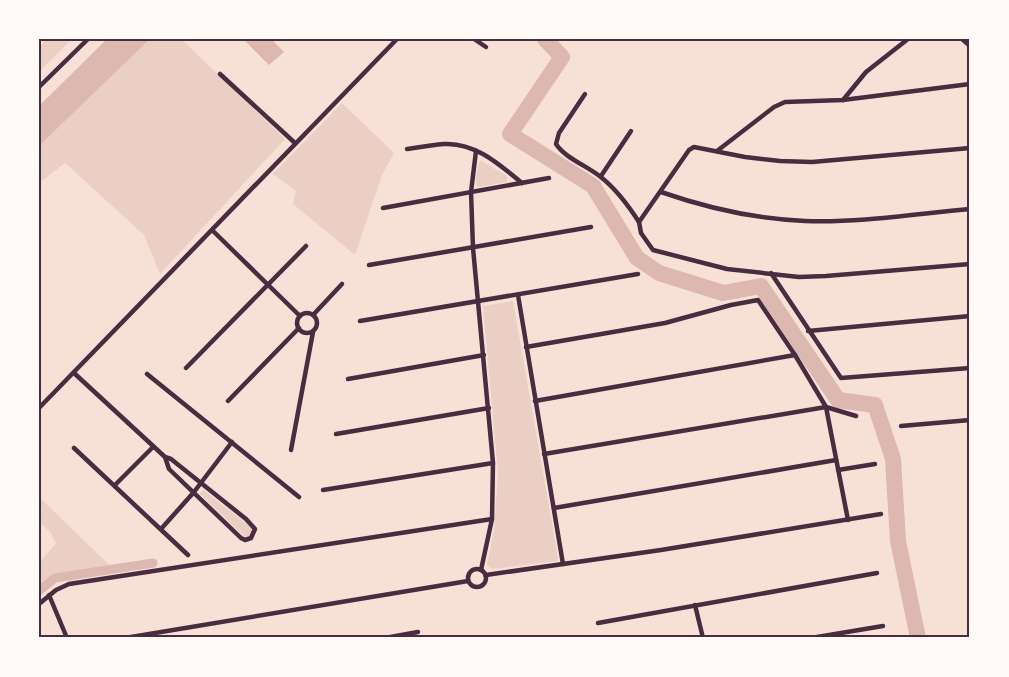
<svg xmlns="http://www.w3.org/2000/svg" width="1009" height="677" viewBox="0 0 1009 677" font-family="'Space Grotesk',sans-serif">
<rect width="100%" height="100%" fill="#f7e1d7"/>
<g fill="#ebcfc5">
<polygon points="46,39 72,39 39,72 39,49"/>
<polygon points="150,39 181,39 285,139 160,274 144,235 65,163 39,183 39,146"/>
<polygon points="342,103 394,153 382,175 355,255 293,204 296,191 273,174"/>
<polygon points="480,160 507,176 507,182 479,187 476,185 476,176"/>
<polygon points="513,301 558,558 557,561 492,569 487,565 494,531 498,474 483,306"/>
<polygon points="203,490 252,528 253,531 249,536 244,536 200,494"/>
<polygon points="39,497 102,558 112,567 56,574 39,587 39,562 56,544 51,533 39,521"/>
</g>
<g fill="#dcb8b0">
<polygon points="107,39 150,39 39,146 39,106"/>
<polygon points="243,39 271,39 284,52 269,65"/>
</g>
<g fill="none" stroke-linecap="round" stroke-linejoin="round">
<polyline stroke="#dcb8b0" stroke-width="9" points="39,591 55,578 153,563"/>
<polyline stroke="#dcb8b0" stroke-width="16" points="545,39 562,57 510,134 593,186 637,258 659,273 723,293 761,286 838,400 875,405 893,459 898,541 918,638"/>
<g stroke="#4a2c40" stroke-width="4.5">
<polyline points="474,39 486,47"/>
<polyline points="962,39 970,46"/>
<polyline points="220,74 295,143"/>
<polyline points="39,87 88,39"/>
<path d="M585,94L559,133L556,144C566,159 588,166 602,178C617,190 628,205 639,222"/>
<polyline points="843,100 866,72 908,39"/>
<polyline points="970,148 812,162 780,161 745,157 694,147 689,150 639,222 641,233 653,250 727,269 799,277 826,276 970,264"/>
<path d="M407,149C420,147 432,145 444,144C475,142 500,165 522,183"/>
<polyline points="476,151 471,192 473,248 493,463 492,519 481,570"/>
<polyline points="717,151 774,107 785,102 843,100 970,84"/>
<polyline points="601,176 631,131"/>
<path d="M661,192C707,208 755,219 805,221C860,223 915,214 970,209"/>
<polyline points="383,208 549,178"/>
<polyline points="212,230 300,316"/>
<polyline points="369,265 591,227"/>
<polyline points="771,273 841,378 970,368"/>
<polyline points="518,295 563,564"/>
<circle cx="307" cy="323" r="10"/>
<polyline points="313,315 342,284"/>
<polyline points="360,321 638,274"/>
<polyline points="808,331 970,316"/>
<polyline points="526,347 665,323 731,305 758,300 795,355 826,407 848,520"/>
<polyline points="186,368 306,246"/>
<polyline points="74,373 165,457 171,459 246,519 255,529 251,538 245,540 241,538 169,469 165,457"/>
<polyline points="147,374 299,497"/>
<polyline points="348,379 484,355"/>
<polyline points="228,401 299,328"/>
<polyline points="535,401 795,355"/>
<polyline points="39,408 397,39"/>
<polyline points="901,426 970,420"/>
<polyline points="336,434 489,408"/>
<polyline points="74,448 188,555"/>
<polyline points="291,450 313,332"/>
<polyline points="544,454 826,407 856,416"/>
<polyline points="838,470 875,464"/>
<polyline points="115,485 153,447"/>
<polyline points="323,490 493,463"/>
<polyline points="554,508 836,460"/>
<polyline points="161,529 194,492 232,442"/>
<circle cx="477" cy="578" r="9"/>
<polyline points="486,575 661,550 881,514"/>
<polyline points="49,595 67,638"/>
<polyline points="39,604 56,590 69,584 492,519"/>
<polyline points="695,605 703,638"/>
<polyline points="598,623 877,573"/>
<polyline points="125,638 468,581"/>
<polyline points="385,638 418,632"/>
<polyline points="811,638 883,626"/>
</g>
</g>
<rect width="1009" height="677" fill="none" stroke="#fffaf5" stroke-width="81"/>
<rect x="40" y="40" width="928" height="596" fill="none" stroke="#4a2c40" stroke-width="2"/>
</svg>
